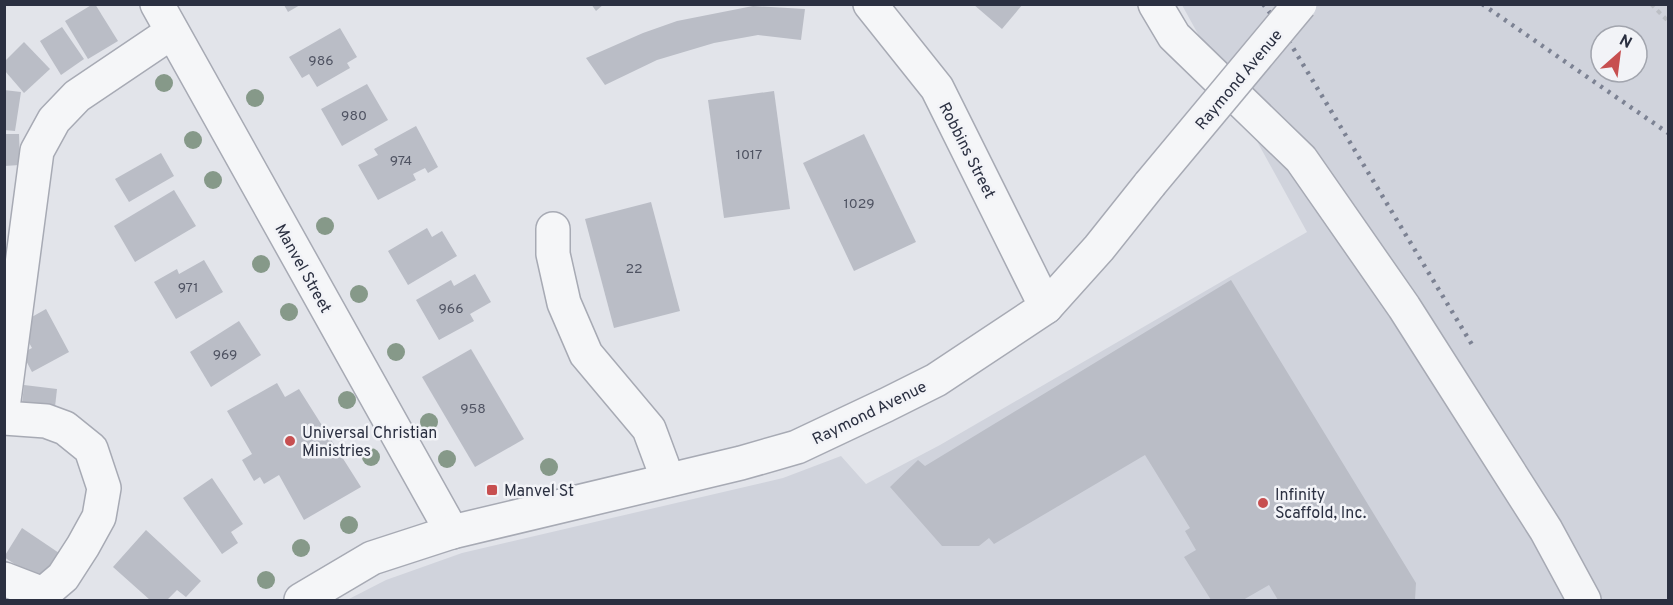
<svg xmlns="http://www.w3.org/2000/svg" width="1673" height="605" viewBox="0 0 1673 605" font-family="Overpass,sans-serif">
<rect width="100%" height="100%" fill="#e2e4ea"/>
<path fill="#d0d3dc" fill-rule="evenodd" d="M1182,5H1668V600H347L386,580L462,553L783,478L841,456L866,484L940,445L1307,232ZM1601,36H1637V72H1601Z"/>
<g fill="#babdc6">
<polygon points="93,4 95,4 118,41 88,59 65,21"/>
<polygon points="591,4 604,4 596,11"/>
<polygon points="973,4 1023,4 1002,29"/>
<polygon points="284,5 300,5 288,12"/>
<polygon points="753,6 805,9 801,40 758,35 714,43 657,60 605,85 586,58 643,33 677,21"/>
<polygon points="62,27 84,59 61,75 40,41"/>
<polygon points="340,28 357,57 347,63 350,68 317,87 309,74 302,78 289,57"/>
<polygon points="24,42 50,69 24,93 5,71 5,61"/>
<polygon points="367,84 388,120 342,146 321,109"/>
<polygon points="4,90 21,92 15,131 4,130"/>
<polygon points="774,91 790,209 724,218 708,100"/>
<polygon points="416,126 438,167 428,173 425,168 413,174 416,180 378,200 358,165 378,155 374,149"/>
<polygon points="4,134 19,134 20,165 4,166"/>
<polygon points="864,134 916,242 854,271 803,163"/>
<polygon points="161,153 174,176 129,202 115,179"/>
<polygon points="174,190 196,226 135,262 114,226"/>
<polygon points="651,202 680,311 614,328 585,219"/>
<polygon points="427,228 432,237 442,231 457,256 408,285 388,251"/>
<polygon points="204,260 223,292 176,319 154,282 177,269 179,274"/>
<polygon points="475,274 491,302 470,314 474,321 439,340 416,300 451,280 454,286"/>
<polygon points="1231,280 1416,583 1415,600 1278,600 1269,585 1243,600 1211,600 1184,557 1196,550 1185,531 1190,528 1145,455 994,544 989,538 979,546 942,546 890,487 918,460 925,466"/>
<polygon points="46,309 69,352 32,372 22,353 32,348 23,332 23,322"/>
<polygon points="239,321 261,355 211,387 190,352"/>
<polygon points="471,349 524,439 475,467 422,377"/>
<polygon points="277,383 285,397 299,389 361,487 304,520 279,475 264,484 260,477 254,481 242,460 252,454 227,411"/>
<polygon points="24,385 57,389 55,407 22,404"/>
<polygon points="212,478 243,524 231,532 238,543 222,554 183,498"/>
<polygon points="22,528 62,555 43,583 4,557"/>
<polygon points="146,530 201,581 186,597 177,590 167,600 150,600 113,567"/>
</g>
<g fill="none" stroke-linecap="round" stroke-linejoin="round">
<defs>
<g id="minor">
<polyline points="157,4 452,532"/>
<polyline points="870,4 937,88 1046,307"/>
<polyline points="1155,4 1174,36 1301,159 1404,307 1546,530 1584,600"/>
<polyline points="553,229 553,254 564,303 586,354 649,429 668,480"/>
<polyline points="4,400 37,151 54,120 77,96 172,32"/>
<polyline points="4,418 46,421 65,428 91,449 104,488 99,517 83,546 63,577 43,594 4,579"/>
<polyline points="301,600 372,558 452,532 741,463 797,447 886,405 936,380 1046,307 1099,248 1150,184"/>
</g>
</defs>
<use href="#minor" stroke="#a7aab4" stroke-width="36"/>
<polyline stroke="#bcbfc5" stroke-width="4" stroke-dasharray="4.5 4.5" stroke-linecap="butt" points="1651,4 1668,21"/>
<use href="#minor" stroke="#f5f6f8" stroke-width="33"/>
<g stroke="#7c8293" stroke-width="4.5" stroke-dasharray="3 6" stroke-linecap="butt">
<polyline points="1263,4 1278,23 1474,348"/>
<polyline points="1482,4 1668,133"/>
</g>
<defs>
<polyline id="minor-bridge" points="1150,184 1300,4"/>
</defs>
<use href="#minor-bridge" stroke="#a7aab4" stroke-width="36" stroke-linecap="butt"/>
<use href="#minor-bridge" stroke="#f5f6f8" stroke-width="33"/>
</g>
<g fill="#869989">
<circle cx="164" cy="83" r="9"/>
<circle cx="255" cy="98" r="9"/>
<circle cx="193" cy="140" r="9"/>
<circle cx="213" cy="180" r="9"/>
<circle cx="325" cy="226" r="9"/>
<circle cx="261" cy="264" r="9"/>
<circle cx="359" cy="294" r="9"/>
<circle cx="289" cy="312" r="9"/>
<circle cx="396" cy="352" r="9"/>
<circle cx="347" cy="400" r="9"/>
<circle cx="429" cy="422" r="9"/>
<circle cx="371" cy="457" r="9"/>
<circle cx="447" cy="459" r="9"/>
<circle cx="549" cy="467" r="9"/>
<circle cx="349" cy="525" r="9"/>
<circle cx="301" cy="548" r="9"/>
<circle cx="266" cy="580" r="9"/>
</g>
<g fill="#c74f50" stroke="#f2f3f7" stroke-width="2">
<circle cx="290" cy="441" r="6"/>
<rect x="486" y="484" width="12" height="12" rx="3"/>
<circle cx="1263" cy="503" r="6"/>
</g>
<g text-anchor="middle" stroke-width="5" stroke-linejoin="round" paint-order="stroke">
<g font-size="14" fill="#4f5362">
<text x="321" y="65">986</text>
<text x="354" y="120">980</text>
<text x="749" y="159">1017</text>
<text x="401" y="165">974</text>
<text x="859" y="208">1029</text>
<text x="634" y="273">22</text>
<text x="188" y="292">971</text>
<text x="451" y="313">966</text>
<text x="225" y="359">969</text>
<text x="473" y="413">958</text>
</g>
<g font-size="16" fill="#2b3041" stroke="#f2f3f7">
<text transform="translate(1238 79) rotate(-50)" y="6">Raymond Avenue</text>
<text transform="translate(968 150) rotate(63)" y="6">Robbins Street</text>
<text transform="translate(304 268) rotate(61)" y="6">Manvel Street</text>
<text transform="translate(869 412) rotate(-26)" y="6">Raymond Avenue</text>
</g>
<g font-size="16" fill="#2b3041" stroke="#f2f3f7" text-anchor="start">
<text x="302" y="438">Universal Christian<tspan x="302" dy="18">Ministries</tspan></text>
<text x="504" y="496">Manvel St</text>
<text x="1275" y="500">Infinity<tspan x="1275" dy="18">Scaffold, Inc.</tspan></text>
</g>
</g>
<rect width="1673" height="605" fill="none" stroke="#2b3041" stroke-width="12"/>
<g transform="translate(1619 54) rotate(28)"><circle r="28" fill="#f2f3f7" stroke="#a2a5ae" stroke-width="1.5"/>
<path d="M0-4.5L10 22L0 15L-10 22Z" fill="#c74f50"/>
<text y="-9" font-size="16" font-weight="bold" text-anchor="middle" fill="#2b3041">N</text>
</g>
</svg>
